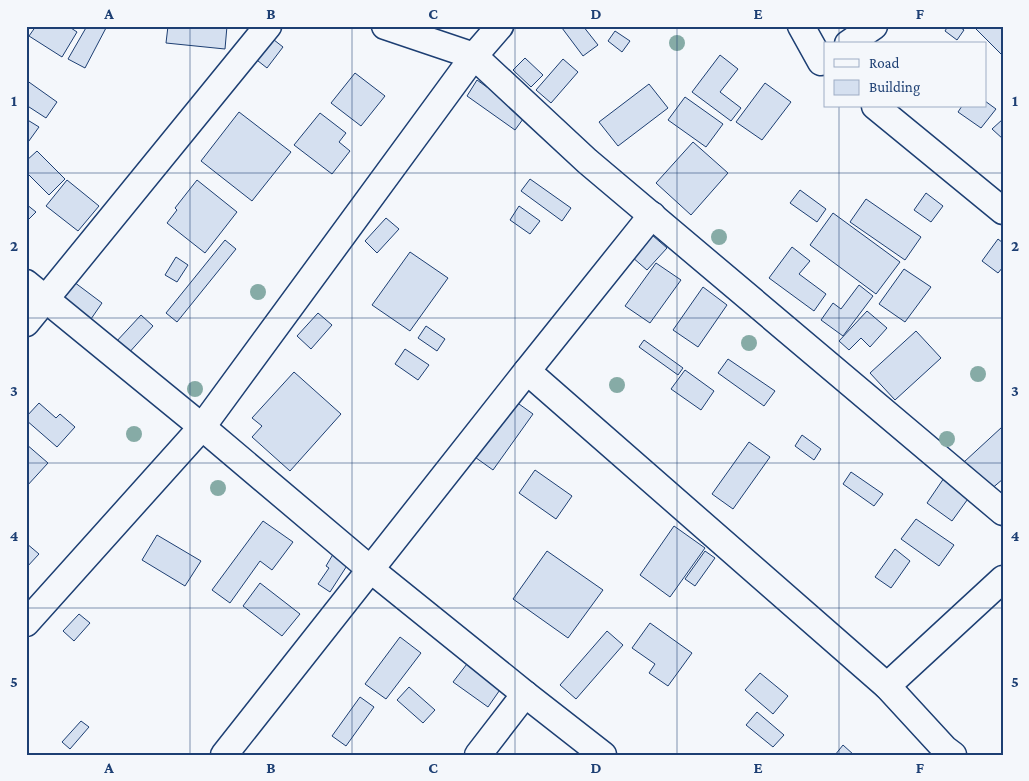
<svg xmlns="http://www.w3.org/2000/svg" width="1029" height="781" viewBox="0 0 1029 781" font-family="'Crimson Pro',serif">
<rect width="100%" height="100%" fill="#f4f7fb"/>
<g fill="#d5e0f0" stroke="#1d3f73">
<polygon points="36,26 68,26 77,32 62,57 29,36"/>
<polygon points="87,26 107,26 85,68 68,59"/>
<polygon points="168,26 227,26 225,49 166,43"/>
<polygon points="565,26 583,26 598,45 583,56 562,28"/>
<polygon points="948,26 958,26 964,30 957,40 945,31"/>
<polygon points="975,26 1003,26 1003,56 974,27"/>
<polygon points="615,31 630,41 622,52 608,41"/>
<polygon points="269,36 283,47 267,68 253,57"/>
<polygon points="720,55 738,69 720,92 741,108 731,121 692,92"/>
<polygon points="525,58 543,75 531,87 513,70"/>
<polygon points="563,59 578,72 551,103 536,90"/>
<polygon points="355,73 385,96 361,126 331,103"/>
<polygon points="26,80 57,102 46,118 26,105"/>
<polygon points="477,80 526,115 515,130 467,96"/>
<polygon points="765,83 791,102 762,140 736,122"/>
<polygon points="649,84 668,108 618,146 599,122"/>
<polygon points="685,97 723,124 706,147 668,120"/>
<polygon points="985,101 996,109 981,128 958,112 962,106 985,106"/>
<polygon points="239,112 291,152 252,201 201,161"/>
<polygon points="320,113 346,133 339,142 350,151 332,174 294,145"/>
<polygon points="26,119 39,127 26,145"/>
<polygon points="1003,119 1003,139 992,129"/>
<polygon points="693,142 728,173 691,215 656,183"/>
<polygon points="37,151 65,179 49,195 26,172 26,161"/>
<polygon points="530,179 571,208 562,221 521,191"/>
<polygon points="67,180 99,206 78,231 46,206"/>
<polygon points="197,180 237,212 205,253 167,223 177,210 175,208"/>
<polygon points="800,190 826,209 817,222 790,203"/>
<polygon points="926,193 943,206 931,222 914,210"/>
<polygon points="866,199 921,237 905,260 850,222"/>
<polygon points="26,204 36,212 26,222"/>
<polygon points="519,206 540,221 530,234 510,220"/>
<polygon points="833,213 900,262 876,294 810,245"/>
<polygon points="386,218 399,229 377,253 365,241"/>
<polygon points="652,235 667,248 647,270 632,257"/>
<polygon points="998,239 1003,243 1003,267 998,273 982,261"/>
<polygon points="225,240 236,249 177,322 166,313"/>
<polygon points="792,247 810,261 799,274 826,294 814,311 769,278"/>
<polygon points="410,252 448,278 410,331 372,305"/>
<polygon points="176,257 188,265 177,282 165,275"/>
<polygon points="656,263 681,280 650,323 625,306"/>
<polygon points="904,269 931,287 905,322 879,304"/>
<polygon points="70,279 102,303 91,319 59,295"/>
<polygon points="859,285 873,296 843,336 821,320 833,303 841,309"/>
<polygon points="703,287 727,305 698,347 673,330"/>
<polygon points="867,311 887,328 870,347 861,338 849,350 839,341"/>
<polygon points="318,313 332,325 311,349 297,336"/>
<polygon points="141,315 153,326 127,355 115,343"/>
<polygon points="426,326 445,339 437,351 418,338"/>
<polygon points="916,331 941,358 895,400 870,373"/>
<polygon points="644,340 683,368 678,375 639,347"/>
<polygon points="405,349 429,365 418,380 395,364"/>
<polygon points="728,359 775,391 764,406 718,373"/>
<polygon points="685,370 714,391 701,410 671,389"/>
<polygon points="294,372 341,414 290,471 252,437 262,426 252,418"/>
<polygon points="512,399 533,414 493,470 472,455"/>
<polygon points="39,403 56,418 60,414 75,427 57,447 26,420 26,417"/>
<polygon points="1002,427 1003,479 990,490 964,462"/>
<polygon points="802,435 821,449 814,460 795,446"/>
<polygon points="749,442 770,457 733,509 712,494"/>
<polygon points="26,444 48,463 26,487"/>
<polygon points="535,470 572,496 556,519 519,493"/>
<polygon points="851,472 883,494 874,506 843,484"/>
<polygon points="944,478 970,496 952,521 927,503"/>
<polygon points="916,519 954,545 939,566 901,539"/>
<polygon points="263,521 293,542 272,570 260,561 230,603 212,590"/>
<polygon points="674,526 705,548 670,597 640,575"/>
<polygon points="157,535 201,561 185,586 142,560"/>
<polygon points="26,543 39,554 26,568"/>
<polygon points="895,549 910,561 891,588 875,577"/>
<polygon points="335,551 350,561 330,592 318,584 329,568 326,566"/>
<polygon points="547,551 603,590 568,638 513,599"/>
<polygon points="705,551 715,558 695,586 685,579"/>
<polygon points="260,583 300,614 282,636 243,606"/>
<polygon points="79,614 90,623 74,641 63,631"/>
<polygon points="650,623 692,653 668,686 649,673 655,664 632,648"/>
<polygon points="607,631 623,645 576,699 560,685"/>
<polygon points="400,637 421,653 386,699 365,684"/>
<polygon points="470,660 504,684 488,707 453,682"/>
<polygon points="760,673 788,696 773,714 745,690"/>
<polygon points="409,687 435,710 423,723 397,700"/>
<polygon points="360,697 374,707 346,746 332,736"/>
<polygon points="757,712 784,735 773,747 746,725"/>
<polygon points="81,721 89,727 70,749 62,742"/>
<polygon points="843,745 854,755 835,755"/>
</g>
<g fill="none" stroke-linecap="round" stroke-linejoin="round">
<defs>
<g id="street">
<polyline points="385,26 474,56 587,161 1003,512"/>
<polyline points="801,26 821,62 825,59"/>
<polyline points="848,44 874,26"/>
<polyline points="875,106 1003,211"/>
<polyline points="26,283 202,427 370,569 525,694 603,755"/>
<polyline points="26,323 268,26"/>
<polyline points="527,371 887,686 1003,579"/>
<polyline points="26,623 202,427 474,56 500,26"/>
<polyline points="887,686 945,749 953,755"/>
<polyline points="224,755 527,371 652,215"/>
<polyline points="478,755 525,694"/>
</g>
</defs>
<use href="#street" stroke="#1d3f73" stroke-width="29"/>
<use href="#street" stroke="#f4f7fb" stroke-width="26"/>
</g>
<g fill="#86aba6">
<circle cx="677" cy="43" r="8"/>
<circle cx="719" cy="237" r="8"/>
<circle cx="258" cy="292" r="8"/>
<circle cx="749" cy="343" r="8"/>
<circle cx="978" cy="374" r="8"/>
<circle cx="617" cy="385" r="8"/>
<circle cx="195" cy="389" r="8"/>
<circle cx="134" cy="434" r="8"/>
<circle cx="947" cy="439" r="8"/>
<circle cx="218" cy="488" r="8"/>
</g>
<path fill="none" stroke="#1d3f73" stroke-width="1" stroke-opacity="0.55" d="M190,26V755M352,26V755M515,26V755M677,26V755M839,26V44M839,106V755M26,173H1003M26,318H1003M26,463H1003M26,608H1003"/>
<rect width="1029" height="781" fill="none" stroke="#f4f7fb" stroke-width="55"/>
<rect x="824" y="42" width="162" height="65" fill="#f4f7fb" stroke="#9eadc5"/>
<rect x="834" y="59" width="25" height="8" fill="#f4f7fb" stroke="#9eadc5"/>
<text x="869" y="68" font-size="15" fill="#1d3f73">Road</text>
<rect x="834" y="80" width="25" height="15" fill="#d5e0f0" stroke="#9eadc5"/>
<text x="869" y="92" font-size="15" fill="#1d3f73">Building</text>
<rect x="28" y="28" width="974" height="726" fill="none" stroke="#1d3f73" stroke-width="2"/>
<g font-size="16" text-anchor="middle" font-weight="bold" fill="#1d3f73">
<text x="109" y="19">A</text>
<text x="271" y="19">B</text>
<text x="433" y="19">C</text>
<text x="596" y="19">D</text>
<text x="758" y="19">E</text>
<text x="920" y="19">F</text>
<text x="14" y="106">1</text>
<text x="1015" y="106">1</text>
<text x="14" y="251">2</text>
<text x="1015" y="251">2</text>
<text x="14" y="396">3</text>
<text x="1015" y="396">3</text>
<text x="14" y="541">4</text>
<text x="1015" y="541">4</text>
<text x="14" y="687">5</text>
<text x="1015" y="687">5</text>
<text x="109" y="773">A</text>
<text x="271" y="773">B</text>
<text x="433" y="773">C</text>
<text x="596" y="773">D</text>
<text x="758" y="773">E</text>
<text x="920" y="773">F</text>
</g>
</svg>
